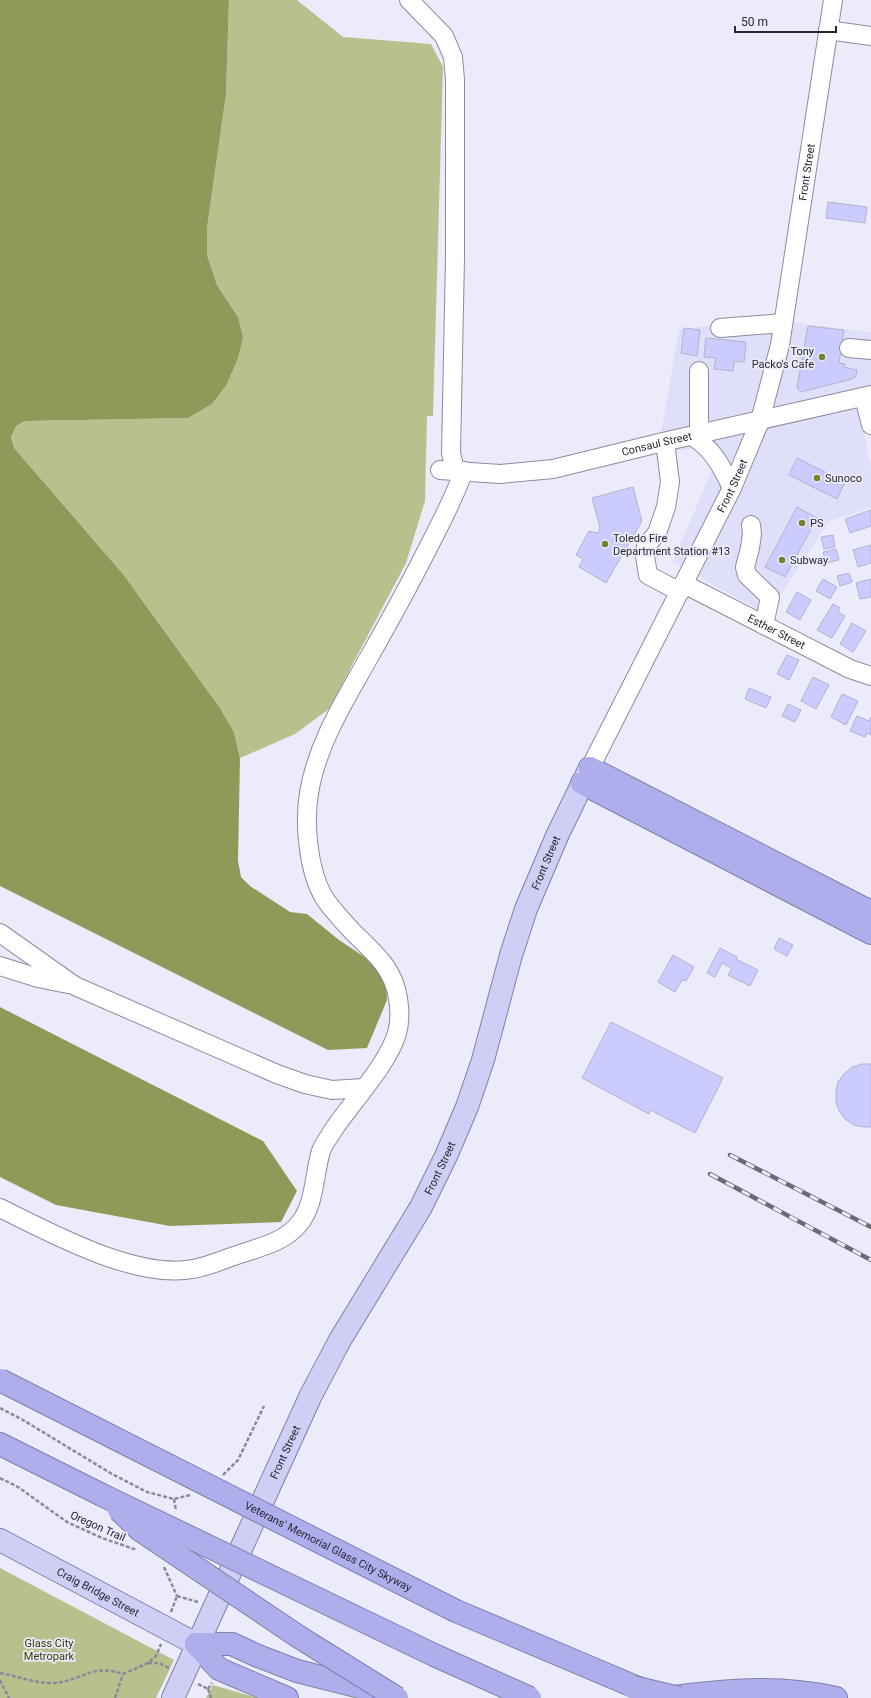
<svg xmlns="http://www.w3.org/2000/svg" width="871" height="1698" viewBox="0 0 871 1698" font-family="Roboto,sans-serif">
<rect width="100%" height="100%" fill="#ebebfb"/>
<polygon fill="#dfdffa" points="768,320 871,332 871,399 862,426 871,468 871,508 829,521 782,592 769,616 673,562 714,465 702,448 658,452 679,329"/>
<g fill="#b8c18d">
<polygon points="229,0 297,0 343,37 431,44 443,67 433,416 427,416 425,501 406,563 329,709 295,734 240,758 234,732 220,708 123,574 14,448 11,437 16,426 25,421 188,418 212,404 226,386 237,361 238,317 217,285 207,255 207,228 226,94"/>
<polygon points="0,1568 174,1660 156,1698 0,1698"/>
<polygon points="213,1685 258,1698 206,1698"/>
</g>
<g fill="#8f9a58">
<polygon points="0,0 229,0 226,94 207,228 207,255 217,285 238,317 243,338 237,361 226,386 212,404 188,418 25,421 16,426 11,437 14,448 123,574 220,708 234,732 240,758 238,861 241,877 250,886 290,912 307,914 339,940 378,966 386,979 387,1000 367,1048 328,1050 0,886"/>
<polygon points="0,1007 263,1141 297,1191 281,1222 170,1226 56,1205 0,1177"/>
</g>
<g fill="#cbcbff" stroke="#b3b3cc">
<polygon points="828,202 867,207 865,223 826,218"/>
<polygon points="808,326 844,330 839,363 845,364 844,367 857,370 856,377 853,377 852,379 801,392 797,388"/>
<polygon points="684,328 700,330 697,356 681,353"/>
<polygon points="706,338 746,342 744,362 734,361 733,371 714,369 716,358 704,357"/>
<polygon points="797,458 845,482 837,499 789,475"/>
<polygon points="633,487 642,521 606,583 579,567 583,559 576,555 589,531 598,533 600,528 592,498"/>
<polygon points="797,507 817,518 785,577 765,567"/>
<polygon points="871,510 871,526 850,533 845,519"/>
<polygon points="833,535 835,547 824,549 821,537"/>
<polygon points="871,545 871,563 858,567 853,550"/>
<polygon points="836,549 839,560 826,563 823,552"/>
<polygon points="849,573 852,582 840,586 837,576"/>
<polygon points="823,579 837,587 830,599 816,591"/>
<polygon points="871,579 871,597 860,599 856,583"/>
<polygon points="797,592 811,600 800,620 786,612"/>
<polygon points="833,604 840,608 838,612 845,616 832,638 817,630"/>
<polygon points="852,623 866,631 853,652 840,644"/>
<polygon points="787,655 799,660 789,680 777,674"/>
<polygon points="813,677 829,685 816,709 801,701"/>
<polygon points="749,688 771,697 766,708 745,699"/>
<polygon points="842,694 858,701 846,725 831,717"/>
<polygon points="788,704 801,710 795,722 782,716"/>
<polygon points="857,716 869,721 871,717 871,735 867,733 865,737 850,731"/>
<polygon points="779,938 793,945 787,956 774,949"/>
<polygon points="720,948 737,957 736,959 758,970 750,986 728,975 732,968 722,963 715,977 707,973"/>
<polygon points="673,955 694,967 686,981 682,980 675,992 658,982"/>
<polygon points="611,1022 723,1078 695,1133 650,1110 649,1114 582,1078"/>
<polygon points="862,1064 871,1064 871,1127 864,1127 854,1125 845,1119 839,1111 836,1102 836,1092 838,1082 844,1074 852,1067"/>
</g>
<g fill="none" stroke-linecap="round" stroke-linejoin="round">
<defs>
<g id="minor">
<polyline points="409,0 444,36 453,57 455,80 455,258 451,453 455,471"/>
<polyline points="828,30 871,36"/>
<polyline points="720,328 783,323"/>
<polyline points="849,348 871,350"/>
<polyline points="864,397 871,425"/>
<polyline points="699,435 699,371"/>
<path d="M692,436C713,449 722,467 732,488"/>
<polyline points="665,442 670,482 666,507 657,533 646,546 645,556 648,575 680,592"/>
<path id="s1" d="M440,470L500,474L553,469L663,442L871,395"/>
<polyline points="751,525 752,534 750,548 745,567 747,575 770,597 764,625"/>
<path id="s2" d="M684,584L850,669L871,676"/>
<path id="s3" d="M590,768L732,488L760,421L780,345L833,0"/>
<polyline points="0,933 75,986 277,1074 305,1084 332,1090 364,1088"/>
<polyline points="0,966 38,978 68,984"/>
<path d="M0,1208C51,1233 136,1280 193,1269C210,1266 227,1258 243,1253C264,1246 285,1241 299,1224C315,1205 314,1174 321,1151C324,1143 331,1134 336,1126C354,1100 389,1062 397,1033C400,1022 400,1010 398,998C393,967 374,953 353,932C343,921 331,909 323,896C308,869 304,823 309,793C317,744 344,702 368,659C389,622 410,584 429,546C442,521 454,497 464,471"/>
</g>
<g id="major">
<path id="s4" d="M0,1540L196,1644"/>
<path id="s5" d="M173,1698L311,1395L340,1340L421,1207L446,1156L467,1107L483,1060L511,955L526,909L557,836L590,768"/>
</g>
<g id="highway">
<polyline points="590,768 871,912"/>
<polyline points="582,783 871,933"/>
<polyline points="0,1444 104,1496"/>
<polyline points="456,1611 650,1693"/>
<polyline points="196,1644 232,1644 258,1656 297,1671 388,1694"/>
<polyline points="196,1644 219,1669 287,1698"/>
<path d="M666,1698C723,1690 779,1685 836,1698"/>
</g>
</defs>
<use href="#minor" stroke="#8b8ba3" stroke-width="20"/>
<use href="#major" stroke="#7f7fab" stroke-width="24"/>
<use href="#highway" stroke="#7f7fab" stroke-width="24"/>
<g stroke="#8b8b98" stroke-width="2.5" stroke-dasharray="4 2" stroke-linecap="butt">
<polyline points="0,1408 23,1420 112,1474 147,1492 174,1499 190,1495"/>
<polyline points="223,1475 238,1460 264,1406"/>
<polyline points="0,1478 18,1487 67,1522 102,1538 137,1550"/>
<polyline points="174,1499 176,1511"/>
<polyline points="164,1567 177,1596"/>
<polyline points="177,1596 198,1602"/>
<polyline points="171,1612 177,1596"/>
<polyline points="148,1663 159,1663 169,1668"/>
<path d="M0,1673C18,1676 36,1684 54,1683C83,1681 91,1663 123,1674L148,1663L156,1656L161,1644"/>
<polyline points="0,1680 9,1698"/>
<polyline points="198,1684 208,1689"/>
<polyline points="208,1689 212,1683"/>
<polyline points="208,1689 211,1698"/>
<polyline points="115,1698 123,1674"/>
</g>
<use href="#minor" stroke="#fff" stroke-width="18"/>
<use href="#major" stroke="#cfcef4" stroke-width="22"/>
<use href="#highway" stroke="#afaeed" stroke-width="22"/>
<defs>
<g id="rail">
<polyline points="730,1155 871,1227"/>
<polyline points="710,1174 871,1260"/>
</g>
</defs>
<use href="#rail" stroke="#6b6b77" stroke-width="4.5"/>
<use href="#rail" stroke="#ebebfb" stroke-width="3" stroke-dasharray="9" stroke-linecap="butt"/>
<defs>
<g id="highway-bridge">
<path id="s6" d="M0,1380L456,1611"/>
<polyline points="104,1496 434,1655 530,1698"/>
<polyline points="119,1510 140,1530 299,1637 397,1698"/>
<polyline points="633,1687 679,1698"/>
</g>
</defs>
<use href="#highway-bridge" stroke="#7f7fab" stroke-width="24" stroke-linecap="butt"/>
<use href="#highway-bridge" stroke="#afaeed" stroke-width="22"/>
</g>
<g fill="#76812e" stroke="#ebebfb" stroke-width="1.5">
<circle cx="822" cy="357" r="4"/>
<circle cx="817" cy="478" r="4"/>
<circle cx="802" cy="523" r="4"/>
<circle cx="605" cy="544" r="4"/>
<circle cx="782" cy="560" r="4"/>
</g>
<g text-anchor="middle" stroke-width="3.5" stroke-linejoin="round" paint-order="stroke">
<g font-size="11" fill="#272731" stroke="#ebebfb">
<text dy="4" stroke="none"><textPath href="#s3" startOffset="640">Front Street</textPath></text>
<text dy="4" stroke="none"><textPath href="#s1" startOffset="220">Consaul Street</textPath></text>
<text dy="4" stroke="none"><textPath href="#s3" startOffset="316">Front Street</textPath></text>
<text dy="4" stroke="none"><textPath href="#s2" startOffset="104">Esther Street</textPath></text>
<text dy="4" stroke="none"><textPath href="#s5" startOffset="918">Front Street</textPath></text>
<text dy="4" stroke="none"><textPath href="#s5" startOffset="594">Front Street</textPath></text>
<text dy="4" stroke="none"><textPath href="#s5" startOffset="270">Front Street</textPath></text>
<text transform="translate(98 1526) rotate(24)" y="4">Oregon Trail</text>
<text dy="4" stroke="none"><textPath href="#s6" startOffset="368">Veterans' Memorial Glass City Skyway</textPath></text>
<text dy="4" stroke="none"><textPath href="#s4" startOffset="111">Craig Bridge Street</textPath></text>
</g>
<g font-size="11" fill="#272731" stroke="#ebebfb" text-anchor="start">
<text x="814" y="355" text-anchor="end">Tony<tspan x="814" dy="13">Packo's Cafe</tspan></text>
<text x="825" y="482">Sunoco</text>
<text x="810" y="527">PS</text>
<text x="613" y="542">Toledo Fire<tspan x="613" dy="13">Department Station #13</tspan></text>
<text x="790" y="564">Subway</text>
</g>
<g font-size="11" fill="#333904" stroke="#ebebfb">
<text x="49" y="1647">Glass City<tspan x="49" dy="13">Metropark</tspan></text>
</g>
</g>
<path d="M735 26v6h101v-6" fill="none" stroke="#272731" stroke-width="2"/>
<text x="741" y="26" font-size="12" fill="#272731" stroke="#ebebfb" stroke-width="3" paint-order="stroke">50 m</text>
</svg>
